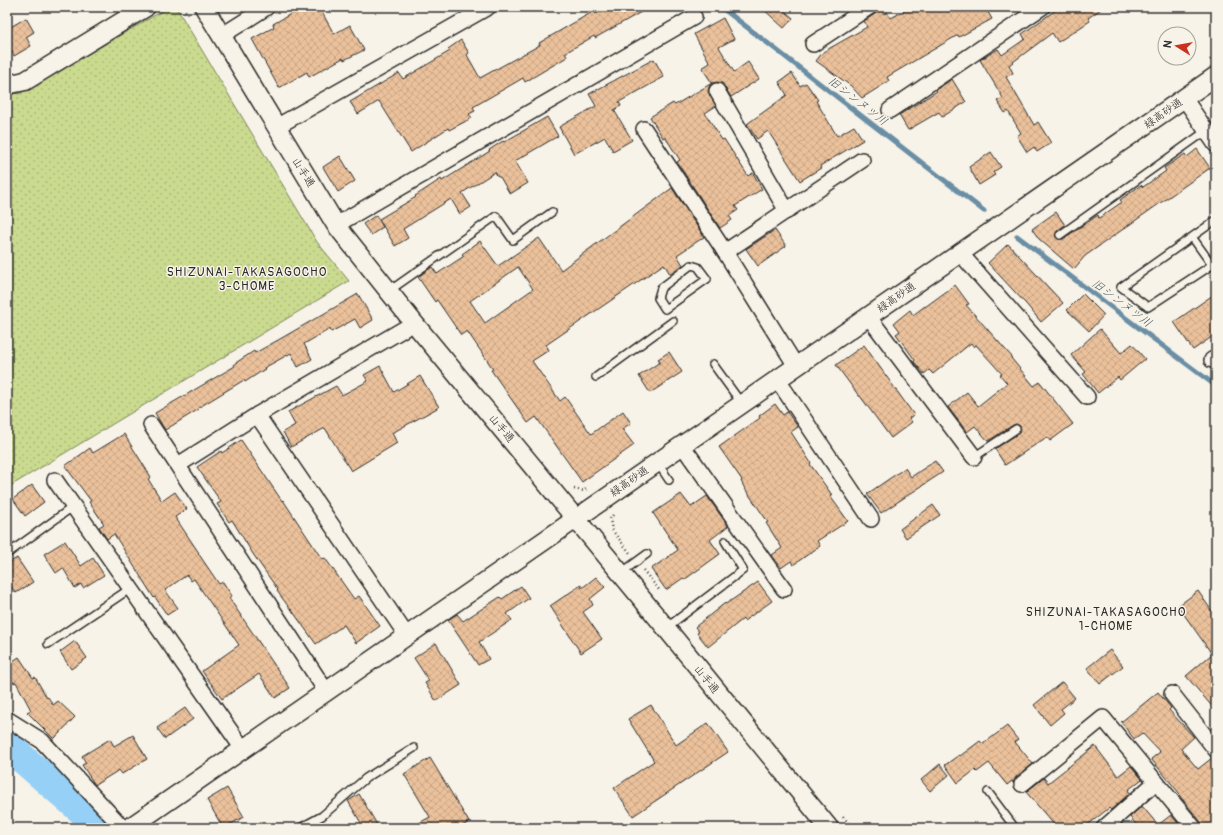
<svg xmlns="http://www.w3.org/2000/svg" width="1223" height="835" viewBox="0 0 1223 835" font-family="Pangolin,'Klee One',sans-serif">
<defs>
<pattern id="grass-dots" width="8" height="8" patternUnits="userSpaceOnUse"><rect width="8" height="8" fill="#cada8e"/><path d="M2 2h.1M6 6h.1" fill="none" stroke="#aebb7b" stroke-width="1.8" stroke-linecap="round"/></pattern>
<pattern id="building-cross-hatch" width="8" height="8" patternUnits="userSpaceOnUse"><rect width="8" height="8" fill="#ebc19b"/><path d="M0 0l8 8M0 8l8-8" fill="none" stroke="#caa686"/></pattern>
</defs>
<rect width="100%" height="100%" fill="#f7f3e8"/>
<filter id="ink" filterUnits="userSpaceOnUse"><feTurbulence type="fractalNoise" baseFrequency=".025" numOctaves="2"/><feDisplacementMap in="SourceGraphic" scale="8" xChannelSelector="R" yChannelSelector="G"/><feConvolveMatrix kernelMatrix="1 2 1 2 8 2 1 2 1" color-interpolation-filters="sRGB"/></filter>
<g filter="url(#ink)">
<polygon fill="url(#grass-dots)" stroke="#7a825c" points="169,7 176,7 317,242 349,281 7,488 7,91 19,94"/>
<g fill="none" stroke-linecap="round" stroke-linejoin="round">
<g stroke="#6b8ea5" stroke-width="5">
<polyline points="721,7 984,211"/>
<polyline points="1017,236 1216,386"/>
</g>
<polyline stroke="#96d0f6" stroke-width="30" points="7,745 92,819 99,828"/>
</g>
<g fill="url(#building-cross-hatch)" stroke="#2b2b2b" fill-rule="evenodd">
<polygon points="294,7 319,7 334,34 350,25 364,50 344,60 343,58 309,77 307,72 279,88 252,39 274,27 273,24 296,11"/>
<polygon points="608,7 650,7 595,38 594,36 565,53 567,57 525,82 523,78 473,107 475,111 469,114 472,118 449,130 448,128 411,152 379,101 358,114 350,102 399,73 403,79 450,51 448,49 461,40 469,53 467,55 480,78 540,45 539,43 594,11 596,14"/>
<polygon points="761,7 780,7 793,18 784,28"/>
<polygon points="911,7 985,7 992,19 959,37 958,35 887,77 889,81 862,98 851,86 816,61 823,52 867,27 864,21 881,10 884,14 887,12 891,18"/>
<polygon points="1060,7 1104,7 1088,18 1090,21 1058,42 1052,33 1009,65 1013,73 1006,77 1034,125 1038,122 1051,143 1037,152 1034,147 1027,152 1017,136 1021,133 1008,111 1005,113 997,101 1003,98 980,60 998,49 1002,55 1025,39 1022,34"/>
<polygon points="26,18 34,32 26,37 31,46 14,56 12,52 7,55 7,29"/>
<polygon points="723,18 734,39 719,47 734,72 748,62 759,79 731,97 722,83 717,82 712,83 709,87 708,91 716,106 705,113 722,140 724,139 748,176 753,173 762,189 735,206 738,210 729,216 732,220 720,228 677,162 680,160 665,137 663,138 650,117 673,103 675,105 712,83 702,68 710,63 694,34"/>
<polygon points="654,59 664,77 619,102 621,106 614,110 632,140 613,151 605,137 574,154 559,127 596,106 589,94"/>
<polygon points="792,73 800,86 806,83 818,100 816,101 837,136 854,126 863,140 820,166 821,168 800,181 768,131 757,139 747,124 787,95 779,82"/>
<polygon points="952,79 966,102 942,117 939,112 908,130 899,115 937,91 936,90"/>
<polygon points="547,117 558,136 515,161 528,183 510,194 500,177 498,177 495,172 462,193 471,207 460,214 451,199 403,229 408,238 395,246 379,219 416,197 415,196 441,179 442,181 490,151 489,150 503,141 504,142"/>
<polygon points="1197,149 1210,168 1085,256 1074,269 1039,239 1032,229 1056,212 1065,225 1057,231 1055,236 1058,239 1063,239 1098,215 1099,218 1122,202 1120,200 1141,185 1143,187 1166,171 1164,168 1185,154 1187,157"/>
<polygon points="991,152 1001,167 993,172 995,175 979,185 969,167"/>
<polygon points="340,156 355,181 338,192 323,167"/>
<path d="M672,188L704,237L677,255L683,265L670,274L664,264L546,345L549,350L532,361L560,401L565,397L591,434L623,411L631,423L622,429L634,445L582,482L536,417L528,423L491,370L493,369L467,331L461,335L437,300L435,302L418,277L432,267L437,274L464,256L462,254L480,241L498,266L539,238L561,270ZM518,267L533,289L485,323L470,301Z"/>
<polygon points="376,215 383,227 371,235 363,224"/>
<polygon points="775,230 786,246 758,266 746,249"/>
<polygon points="1008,244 1063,303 1041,322 1026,304 988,263"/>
<polygon points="955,285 969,304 966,305 1012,357 1011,358 1034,386 1040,382 1073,424 1050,441 1047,437 1005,465 995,449 1019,433 1021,429 1020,426 1016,424 1013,425 988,441 975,426 967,432 948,407 967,392 978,406 1007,383 1000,375 1002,374 976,345 974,347 971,343 933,374 929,370 924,374 914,362 915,360 896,334 900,331 894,323 910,310 913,315 925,306 925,307"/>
<polygon points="1216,293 1216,334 1193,350 1174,322"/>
<polygon points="358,294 373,320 360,328 355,319 331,332 330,329 304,344 312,359 298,367 291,353 264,368 265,369 245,382 244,380 198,408 199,409 165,430 155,413 235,366 234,364 254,351 255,353 280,339"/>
<polygon points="1083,294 1104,315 1089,331 1067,310"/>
<polygon points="1100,329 1121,353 1132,344 1145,359 1120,380 1118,377 1098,393 1083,374 1086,372 1071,355"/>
<polygon points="864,345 914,415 909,418 912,422 891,438 860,396 859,396 836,365"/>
<polygon points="669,352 682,372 650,393 639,376 660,362 658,359"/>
<polygon points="380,366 394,392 420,376 439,407 392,433 397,443 351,471 325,428 291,447 283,432 295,425 288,412 336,386 342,395 368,381 364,375"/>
<polygon points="775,404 783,415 787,412 798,427 791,432 811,463 810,464 832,495 830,496 848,521 817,541 820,546 793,565 791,561 781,568 772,555 782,548 766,523 768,522 745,489 741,481 742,480 719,447 760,418 759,416"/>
<polygon points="124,434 151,477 148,479 162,501 175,492 187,509 175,517 199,553 198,553 219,584 223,582 232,596 229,598 290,688 275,698 259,674 222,699 202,671 239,645 194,579 191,581 187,575 165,590 178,608 167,615 155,597 154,598 114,534 107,539 99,527 104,524 89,502 91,501 65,466 90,448 93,453"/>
<polygon points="241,440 282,501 283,500 322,559 325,558 354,599 359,596 380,626 356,643 344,625 316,644 291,609 291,610 277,591 278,590 253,554 232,520 229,522 217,504 221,502 197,467 221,451 222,453"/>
<polygon points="935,461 943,472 881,513 867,494 905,468 911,477"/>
<polygon points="32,485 44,502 25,516 13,499"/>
<polygon points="681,494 691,507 707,496 728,526 710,540 720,554 684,580 683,578 666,590 651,569 678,550 653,513"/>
<polygon points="933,505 940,515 906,538 900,529"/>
<polygon points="65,541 81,566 93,558 104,575 83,588 81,584 75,588 63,568 56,573 44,554"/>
<polygon points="17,558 33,582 16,593 7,581 7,564"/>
<polygon points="596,577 605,587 590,599 593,605 583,612 602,639 581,653 550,606 581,585 582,588"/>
<polygon points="758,582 772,601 744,621 743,619 708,647 697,633 699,632 695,627 725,603 726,604"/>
<polygon points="521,586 529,598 507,614 512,620 479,642 489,659 478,665 448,620 457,614 463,621 500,597 502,599"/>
<polygon points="1198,591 1216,617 1216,711 1186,676 1212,654 1178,606"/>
<polygon points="75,641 87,658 71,669 60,652"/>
<polygon points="436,643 461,685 436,701 425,683 429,681 414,658"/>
<polygon points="1110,650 1123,666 1100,684 1087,668"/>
<polygon points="19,657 33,678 35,677 47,698 48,697 53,705 58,701 75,717 54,739 27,712 31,710 16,682 14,683 7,673 7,665"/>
<polygon points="1062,682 1075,698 1061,709 1064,713 1050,725 1034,705"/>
<polygon points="1158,692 1171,708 1169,710 1194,737 1181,749 1198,769 1212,758 1216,759 1216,828 1203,828 1201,822 1179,795 1180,794 1151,759 1160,752 1142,733 1134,739 1121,722"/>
<polygon points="651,705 676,745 708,723 728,752 633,816 614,788 654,761 628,719"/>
<polygon points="185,708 193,719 165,739 157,728"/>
<polygon points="1007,726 1018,740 1015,742 1033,764 1016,777 1013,783 1012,781 1007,785 989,763 977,772 975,770 958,783 945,765 959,755 960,756 980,741 983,744"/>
<polygon points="133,735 147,759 122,774 119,770 95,785 82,765 86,763 82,756 110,739 114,746"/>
<polygon points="1095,746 1118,776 1131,766 1142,779 1128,790 1130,793 1111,810 1109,808 1084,828 1057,828 1026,792 1044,778 1048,783"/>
<polygon points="430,758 469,822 459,828 410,828 430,817 404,774"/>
<polygon points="940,764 949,775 930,791 921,780"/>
<polygon points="227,788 244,817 223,828 207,800"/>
<polygon points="359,794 379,828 364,828 348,801"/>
<polygon points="1142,806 1158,825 1171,815 1182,828 1139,828 1130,817"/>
</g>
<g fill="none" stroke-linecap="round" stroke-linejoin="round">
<defs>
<g id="service">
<polyline points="1060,235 1206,131"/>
<polyline points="1192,237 1212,265 1148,307 1121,287 1216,220"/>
<polygon points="691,265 698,267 707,279 665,309 658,298 661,288"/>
<polyline points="389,291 496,216 513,240 552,212"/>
<polyline points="713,364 742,404"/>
<polyline points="596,377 673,321"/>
<polyline points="974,457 1016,429"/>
<polyline points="657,462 669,480"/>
<polyline points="7,554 74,506"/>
<polyline points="621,573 647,554"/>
<polyline points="666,628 743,570 725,541"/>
<polyline points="48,644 131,588"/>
<polyline points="988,792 1015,828"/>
<polyline points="300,828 322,816 366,778 414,748"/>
</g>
<g id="minor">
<polyline points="221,36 267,7"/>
<polyline points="813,44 869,7"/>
<polyline points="717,91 787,211"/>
<polyline points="1184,98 1216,145"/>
<polyline points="890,110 1042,7"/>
<polyline points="276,127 488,7"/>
<polyline points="644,129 725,252 796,366"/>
<polyline points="336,225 694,17"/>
<polyline points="725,252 862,160"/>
<polyline points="960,253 1087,397"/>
<polyline points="868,316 974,457"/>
<polyline points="1212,360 1216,358"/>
<polyline points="777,379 871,519"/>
<polyline points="257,415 414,323"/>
<polyline points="151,425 326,691"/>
<polyline points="682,445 784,589"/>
<polyline points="178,465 257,415 407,636"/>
<polyline points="55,480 243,749"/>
<polyline points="1172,694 1216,750"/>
<polyline points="7,719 42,741 123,828"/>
<polyline points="1022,784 1103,718 1194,828"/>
<polyline points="1104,828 1156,782"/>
</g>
<g id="tertiary">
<polyline points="204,7 336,225 414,323 666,628 829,828"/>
<polyline points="7,82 11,84 25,81 146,7"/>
<polyline points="129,828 1216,76"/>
</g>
</defs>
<use href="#service" stroke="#2b2b2b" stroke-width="10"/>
<use href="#minor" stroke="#2b2b2b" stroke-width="18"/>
<use href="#tertiary" stroke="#2b2b2b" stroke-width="21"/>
<g stroke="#2b2b2b" stroke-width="2.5" stroke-dasharray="1 3" stroke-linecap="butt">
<polyline points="183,7 188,15"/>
<polyline points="1210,60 1216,55"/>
<polyline points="574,489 584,491 586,489"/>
<polyline points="613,515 610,519 612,530 630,553"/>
<polyline points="643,570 660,591"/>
<polyline points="843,817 853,828"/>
</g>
<use href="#service" stroke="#f7f3e8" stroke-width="7"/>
<use href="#minor" stroke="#f7f3e8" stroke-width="15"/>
<use href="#tertiary" stroke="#f7f3e8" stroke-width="18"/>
</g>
</g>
<g text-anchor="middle" stroke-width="3" stroke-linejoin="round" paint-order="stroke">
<g font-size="11" fill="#2b2b2b" stroke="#f7f3e8">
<text transform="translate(1163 113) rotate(-35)" y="4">緑高砂通</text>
<text transform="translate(304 172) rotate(58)" y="4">山手通</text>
<text transform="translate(896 297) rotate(-35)" y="4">緑高砂通</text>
<text transform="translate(502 428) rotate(50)" y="4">山手通</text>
<text transform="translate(629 481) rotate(-35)" y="4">緑高砂通</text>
<text transform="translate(707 679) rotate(51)" y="4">山手通</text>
</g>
<g font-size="12" font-style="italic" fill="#46545e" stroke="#f7f3e8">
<text transform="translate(858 101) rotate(38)" y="4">旧シンヌツ川</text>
<text transform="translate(1122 303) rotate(37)" y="4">旧シンヌツ川</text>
</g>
<g font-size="12" letter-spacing="1" fill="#2b2b2b" stroke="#f7f3e8">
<text x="247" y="276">SHIZUNAI-TAKASAGOCHO<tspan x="247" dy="14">3-CHOME</tspan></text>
<text x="1106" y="616">SHIZUNAI-TAKASAGOCHO<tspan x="1106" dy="14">1-CHOME</tspan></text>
</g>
</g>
<rect width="1223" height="835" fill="none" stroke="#f7f3e8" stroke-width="24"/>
<rect x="12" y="12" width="1199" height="811" fill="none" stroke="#2b2b2b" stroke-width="1.5" filter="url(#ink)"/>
<g transform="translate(1177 46) rotate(281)"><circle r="19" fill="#f7f3e8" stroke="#a5a39c"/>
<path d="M0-3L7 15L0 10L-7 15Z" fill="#c8321e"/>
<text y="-6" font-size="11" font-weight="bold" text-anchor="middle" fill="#2b2b2b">N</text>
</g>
</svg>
